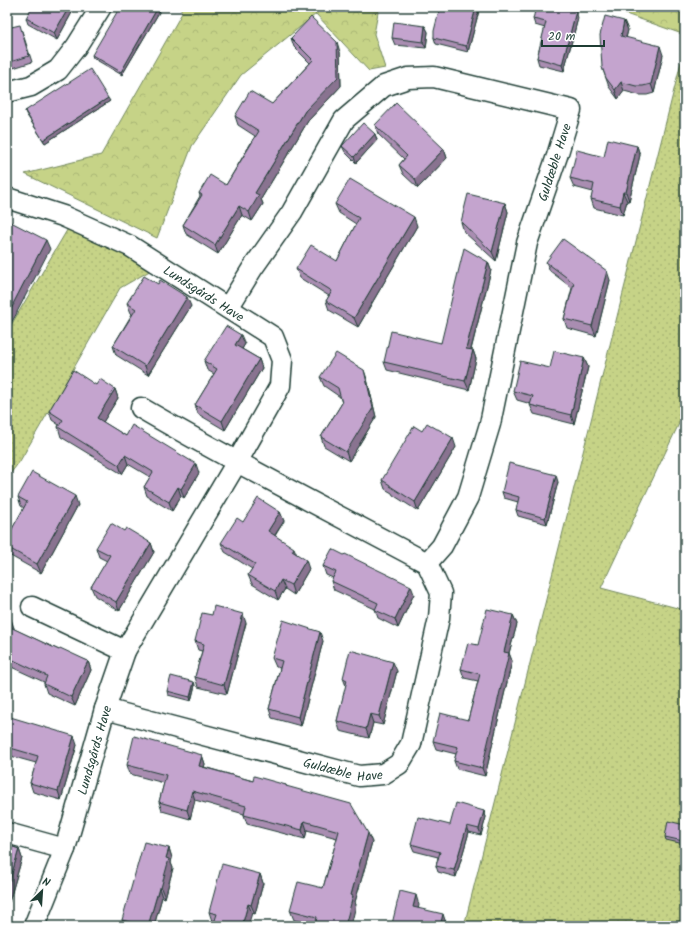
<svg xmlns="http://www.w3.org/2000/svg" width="692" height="933" viewBox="0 0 692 933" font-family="Kalam,sans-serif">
<defs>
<pattern id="grass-dots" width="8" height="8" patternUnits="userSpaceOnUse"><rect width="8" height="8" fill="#c6d387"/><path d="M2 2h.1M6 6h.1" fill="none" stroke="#aab675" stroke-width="1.8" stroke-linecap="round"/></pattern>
<pattern id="park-crowns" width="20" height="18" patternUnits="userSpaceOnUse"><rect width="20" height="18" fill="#c6d387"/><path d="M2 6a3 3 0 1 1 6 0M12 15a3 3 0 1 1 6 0" fill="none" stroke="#aab675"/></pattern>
</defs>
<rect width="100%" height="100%" fill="#fff"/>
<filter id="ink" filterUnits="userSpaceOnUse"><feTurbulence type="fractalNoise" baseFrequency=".025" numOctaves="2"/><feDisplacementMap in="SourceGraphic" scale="8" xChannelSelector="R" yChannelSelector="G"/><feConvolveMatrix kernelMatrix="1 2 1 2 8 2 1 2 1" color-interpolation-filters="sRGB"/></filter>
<g filter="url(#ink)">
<g fill="url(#grass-dots)" stroke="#72885e">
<polygon points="681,62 685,64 685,411 601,588 685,610 685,926 464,926"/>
<polygon points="73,220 160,265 120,288 20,461 7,478 7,332"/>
</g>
<g fill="url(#park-crowns)" stroke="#72885e">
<polygon points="180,7 379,7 374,34 385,68 369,71 316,14 241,75 192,146 157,238 25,174 101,155 182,13"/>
<polygon points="606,7 685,7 685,35"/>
</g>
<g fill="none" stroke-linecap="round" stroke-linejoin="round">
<defs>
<g id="minor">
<polyline points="7,92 31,86 58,70 76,47 101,7"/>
<path id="s1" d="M7,198L63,216L130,246L273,337L282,360L280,386L237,462L125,651L105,709L65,849L34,926"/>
<polyline points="228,308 252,269 292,212 344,120 384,86 408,78 434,77 571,110 557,156 527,243 490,424 468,497 442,546 427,563"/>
<polyline points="32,607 125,651"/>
<path id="s2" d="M105,709L359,776L383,774L399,764L411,744L439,618L441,593L427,563C332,512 235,463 141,408"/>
<polyline points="7,833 65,849"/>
</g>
</defs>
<use href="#minor" stroke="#1f3d34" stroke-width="23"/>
<use href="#minor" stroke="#fff" stroke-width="20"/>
</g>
<g fill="#a98db1" stroke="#1f3d34">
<polygon points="75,7 57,40 28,24 26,18"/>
<polygon points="440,7 480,7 468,52 436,44 434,38"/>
<polygon points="161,9 122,75 93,58 92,55"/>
<polygon points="578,18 564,71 539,65 537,58 545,28 535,25 533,19"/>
<polygon points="624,21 628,30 626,38 663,55 654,93 647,95 639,95 624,91 618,99 609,87 602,67"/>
<polygon points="425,26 428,32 426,48 395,45 392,38"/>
<polygon points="7,28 22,31 32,62 7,70"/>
<polygon points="291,38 340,52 341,86 308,121 261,199 263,204 252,221 242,215 218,254 186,234 183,225 200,196 199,193 226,185 255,136 238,125 235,116 272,104 310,63 294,47"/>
<polygon points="110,101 45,143 26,114 25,111"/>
<polygon points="375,125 444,149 447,158 418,188 403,174 399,165 404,159 378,134"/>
<polygon points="375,134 377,140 356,163 345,152 342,146"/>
<polygon points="637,146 640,155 629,201 627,201 623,215 594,208 591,199 593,192 574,187 570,178 604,157"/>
<polygon points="505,203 508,212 496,261 464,232 461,222"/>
<polygon points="335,204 417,226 358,327 329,310 326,301 329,296 300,278 296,269 337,261 356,224 339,213"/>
<polygon points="488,262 491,270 471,350 473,350 476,359 469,390 387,370 384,362 441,343"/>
<polygon points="546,262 610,280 596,336 567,328 564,319 572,288 550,271"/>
<polygon points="127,303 191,306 148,375 116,355 113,346 132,314 131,313"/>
<polygon points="245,344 242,349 259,359 262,368 225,430 198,414 195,405 214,374 207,370 204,361"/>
<polygon points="584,358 588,367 574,424 534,414 530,405 531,404 517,400 513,391"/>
<polygon points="320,377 367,379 376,417 349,461 324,446 321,437 342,403 340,397 324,386"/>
<polygon points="96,385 115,389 118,398 103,422 126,436 199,473 184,498 181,496 172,511 147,496 144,487 150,477 128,464 122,474 61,437 58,427 59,425 52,420 49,411"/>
<polygon points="422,431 456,447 418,511 393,495 392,493 385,489 382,480"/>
<polygon points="558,482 547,524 518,516 516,510 518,502 504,498 502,492"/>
<polygon points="18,497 78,505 41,573 7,554 7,538 24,508 21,506"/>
<polygon points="280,512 284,521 275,536 296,554 309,569 294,595 285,589 278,600 252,584 248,575 252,569 225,552 221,543 243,522"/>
<polygon points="124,531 151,543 154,552 119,611 95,596 91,587 107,561 99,557 96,548"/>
<polygon points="323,566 414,594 398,628 378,618 375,609 334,590 331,581 333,578 326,575"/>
<polygon points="212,615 246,623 227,694 198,687 195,677 202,651 198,650 195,641"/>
<polygon points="513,615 517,624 509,653 512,661 485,776 457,769 454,761 456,754 436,749 433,741 468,720 478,681 464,678 461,669 478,645"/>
<polygon points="7,617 14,628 14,629 59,650 88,661 91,670 75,706 47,693 44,684 44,682 7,665"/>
<polygon points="323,641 301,726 272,718 269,709 280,668 276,667 272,658"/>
<polygon points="397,671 383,725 373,723 369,738 340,731 337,721 346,686 343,678"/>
<polygon points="195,685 191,701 168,695 167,691"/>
<polygon points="7,716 77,745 61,800 33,792 30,783 36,763 7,755"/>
<polygon points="202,755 205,764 204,767 253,781 286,785 287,787 372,842 355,902 356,905 315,925 294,920 290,910 323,888 337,838 307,830 305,839 247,824 244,815 244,814 195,800 190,819 162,811 159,802 164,783 130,774 127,765"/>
<polygon points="484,811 486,817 481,835 469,832 456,877 438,872 436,866 438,857 414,851 411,844"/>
<polygon points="685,825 685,840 684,844 666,840 665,837"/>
<polygon points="7,845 19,849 22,858 9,902 7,902"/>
<polygon points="169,848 172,858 171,863 173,868 165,898 162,897 154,926 124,926 122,920"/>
<polygon points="260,874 263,883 255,914 252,913 215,921 212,921 209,912"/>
</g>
<g fill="#897390" stroke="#1f3d34">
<polygon points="69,7 75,7 57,40 54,33"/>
<polygon points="158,7 160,7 161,9 122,75 121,72"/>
<polygon points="476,7 480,7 468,52 466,46"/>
<polygon points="576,11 578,18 564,71 562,65"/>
<polygon points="624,21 628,30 624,46 621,36"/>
<polygon points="425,26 428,32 426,48 423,42"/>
<polygon points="337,42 340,52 341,86 308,121 261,199 263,204 252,221 249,212 255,193 305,111"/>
<polygon points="660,46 663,55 654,93 651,84"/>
<polygon points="621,82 624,91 618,99 615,90"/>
<polygon points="108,98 110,101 45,143 43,140"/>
<polygon points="375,134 377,140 356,163 354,157"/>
<polygon points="637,146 640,155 629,201 626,192"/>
<polygon points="444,149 447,158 418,188 415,179"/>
<polygon points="623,192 627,201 623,215 620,206"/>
<polygon points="505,203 508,212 496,261 492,252"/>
<polygon points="239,206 242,215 218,254 215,245"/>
<polygon points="414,217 417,226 358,327 354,318"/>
<polygon points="46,240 50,249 17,312 17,313 7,330 7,315"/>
<polygon points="488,262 491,270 469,357 466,349"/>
<polygon points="607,271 610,280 596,336 592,326"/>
<polygon points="187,297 191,306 148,375 145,366"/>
<polygon points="241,335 245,344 239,354 235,345"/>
<polygon points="473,350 476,359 469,390 465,381"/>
<polygon points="584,358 588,367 574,424 571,415"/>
<polygon points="259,359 262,368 225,430 222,421"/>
<polygon points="364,370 367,379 376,417 349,461 346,452"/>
<polygon points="115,389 118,398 100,427 97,418"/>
<polygon points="453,438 456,447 418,511 415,502"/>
<polygon points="125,455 128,464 122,474 119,465"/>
<polygon points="196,464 199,473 184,498 181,489"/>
<polygon points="556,475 558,482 547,524 545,518"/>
<polygon points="178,487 181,496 172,511 169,502"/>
<polygon points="75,496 78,505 41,573 37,564"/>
<polygon points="280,512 284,521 271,541 268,531"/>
<polygon points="151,543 154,552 119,611 116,602"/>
<polygon points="294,548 298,557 292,551"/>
<polygon points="306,560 309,569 294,595 291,585"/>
<polygon points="281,580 285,589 278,600 275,591"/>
<polygon points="411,586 414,594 398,628 395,619"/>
<polygon points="243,614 246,623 227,694 224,685"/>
<polygon points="513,615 517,624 509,653 512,661 485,776 482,768 504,652"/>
<polygon points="11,619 14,628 11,635 8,626"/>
<polygon points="320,632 323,641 301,726 298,717"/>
<polygon points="88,661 91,670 75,706 71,697"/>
<polygon points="393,662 397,671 383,725 379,716"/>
<polygon points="194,682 195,685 191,701 190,697"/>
<polygon points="370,714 373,723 369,738 366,729"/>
<polygon points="74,736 77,745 61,800 58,791"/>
<polygon points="202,755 205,764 202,775 199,766"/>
<polygon points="192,791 195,800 190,819 187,810"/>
<polygon points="484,811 486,817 481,835 479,829"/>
<polygon points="304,821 307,830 305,839 302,830"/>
<polygon points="467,826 469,832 456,877 454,870"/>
<polygon points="685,831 685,840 684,844 683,841"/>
<polygon points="368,833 372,842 355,902 356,905 351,926 345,926 351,895"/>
<polygon points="169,848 172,858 171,863 173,868 165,898 161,888 166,858"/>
<polygon points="19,849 22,858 9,902 7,896 7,890"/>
<polygon points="260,874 263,883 255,914 251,905"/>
<polygon points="159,888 162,897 154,926 148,926"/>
<polygon points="416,895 419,905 417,916 413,907"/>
<polygon points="248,904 252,913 248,926 242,926"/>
<polygon points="443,914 446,923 445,926 440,926"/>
</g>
<g fill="#c4a4ce" stroke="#1f3d34">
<polygon points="32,7 69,7 54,33 26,18"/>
<polygon points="120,7 158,7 121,72 92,55"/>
<polygon points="440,7 476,7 466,46 434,38 434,31"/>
<polygon points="536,7 559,7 576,11 562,65 537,58 546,22 533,19"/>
<polygon points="605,16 624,21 621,36 660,46 651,84 643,86 636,86 621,82 615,90 606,78 602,67 600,35"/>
<polygon points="311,17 337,42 338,77 305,111 255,193 259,195 249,212 239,206 215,245 183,225 202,195 199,193 210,175 226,185 259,131 235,116 250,91 272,104 313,60 291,38"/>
<polygon points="394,22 425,26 423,42 392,38"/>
<polygon points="20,25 29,56 7,63 7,28"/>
<polygon points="90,69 108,98 43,140 25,111"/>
<polygon points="396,103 444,149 415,179 399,165 407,156 375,125"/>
<polygon points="363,123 375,134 354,157 342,146"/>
<polygon points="608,139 637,146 626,192 623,192 620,206 591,199 594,184 570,178 577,150 604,157"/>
<polygon points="350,179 414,217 354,318 326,301 332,291 296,269 311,245 337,261 359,218 335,204"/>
<polygon points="468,194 505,203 492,252 461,222"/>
<polygon points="7,220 46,240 13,304 14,304 7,315 7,262 9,258 7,257"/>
<polygon points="563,239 607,271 592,326 564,319 574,283 546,262"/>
<polygon points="464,248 488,262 466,349 473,350 465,381 384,362 391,331 441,343"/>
<polygon points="144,276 158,284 160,280 187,297 145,366 113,346 136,309 127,303"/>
<polygon points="226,326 241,335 235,345 259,359 222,421 195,405 217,369 204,361"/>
<polygon points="554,351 584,358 571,415 530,405 533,396 513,391 520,361 550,368"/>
<polygon points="336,353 364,370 373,408 346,452 321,437 342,403 338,388 320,377"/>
<polygon points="73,370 96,385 100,379 115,389 97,418 126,436 132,425 196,464 181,489 178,487 169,502 144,487 153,472 125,455 119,465 58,427 63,420 49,411"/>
<polygon points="427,423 437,429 438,429 453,438 415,502 390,486 390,485 382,480 414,426 422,431"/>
<polygon points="509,463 556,475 545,518 516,510 519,497 502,492"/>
<polygon points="32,472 75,496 37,564 7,547 7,538 27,502 18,497"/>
<polygon points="258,498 280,512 268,531 294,548 292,551 306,560 291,585 281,580 275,591 248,575 255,564 221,543 237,518 243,522"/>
<polygon points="111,523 124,531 126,528 151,543 116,602 91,587 110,555 96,548"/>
<polygon points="332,549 344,555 345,554 411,586 395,619 375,610 378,603 331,581 336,572 323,566"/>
<polygon points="214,606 243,614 224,685 195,677 204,644 195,641 202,613 212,615"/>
<polygon points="487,609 513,615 504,652 509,653 482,768 454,761 458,747 433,741 440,713 468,720 480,674 461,669 468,643 478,645"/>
<polygon points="7,617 11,619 8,626 59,650 60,648 88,661 71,697 44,684 47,676 7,657"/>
<polygon points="283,620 320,632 298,717 269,709 282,661 272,658"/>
<polygon points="350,650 393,662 379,716 370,714 366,729 337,721 347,680 343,678"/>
<polygon points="171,676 194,682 190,697 167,691"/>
<polygon points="7,716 74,736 58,791 30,783 38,756 7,747"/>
<polygon points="134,736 202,755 199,766 253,781 254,776 286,785 286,786 351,804 368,833 351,895 353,896 345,926 315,926 317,917 290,910 298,882 323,888 339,831 304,821 302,830 244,815 246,806 192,791 187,810 159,802 166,775 127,765"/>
<polygon points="456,803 484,811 479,829 467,826 454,870 436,866 440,852 411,844 418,817 450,825"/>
<polygon points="668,821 685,825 685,831 683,841 665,837"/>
<polygon points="144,842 169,848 166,858 169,859 161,888 159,888 148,926 145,926 122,920"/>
<polygon points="7,845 19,849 7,890"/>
<polygon points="222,864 260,874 251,905 248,904 242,926 213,926 217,914 209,912"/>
<polygon points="400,891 416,895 413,907 443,914 440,926 399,926 392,924"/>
</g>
</g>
<g text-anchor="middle" stroke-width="3" stroke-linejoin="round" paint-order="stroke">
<g font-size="13" fill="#1f3d34" stroke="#fff">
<text transform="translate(554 162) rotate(-72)" y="5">Guldæble Have</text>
<text dy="5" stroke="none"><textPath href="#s1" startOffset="220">Lundsgårds Have</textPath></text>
<text transform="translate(94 750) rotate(-74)" y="5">Lundsgårds Have</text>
<text dy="5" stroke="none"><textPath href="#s2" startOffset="246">Guldæble Have</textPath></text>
</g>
</g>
<rect width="692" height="933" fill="none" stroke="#fff" stroke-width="24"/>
<rect x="12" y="12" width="668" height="909" fill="none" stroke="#1f3d34" stroke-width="1.5" filter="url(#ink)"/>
<g transform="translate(42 891) rotate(25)" stroke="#ffffff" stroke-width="3" paint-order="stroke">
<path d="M0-3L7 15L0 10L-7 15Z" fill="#1f3d34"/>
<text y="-6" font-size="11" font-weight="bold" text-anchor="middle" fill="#1f3d34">N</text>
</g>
<path d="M542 40v6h62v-6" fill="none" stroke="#1f3d34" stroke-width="2"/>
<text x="548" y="40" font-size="12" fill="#1f3d34" stroke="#ffffff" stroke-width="3" paint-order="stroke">20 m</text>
</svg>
